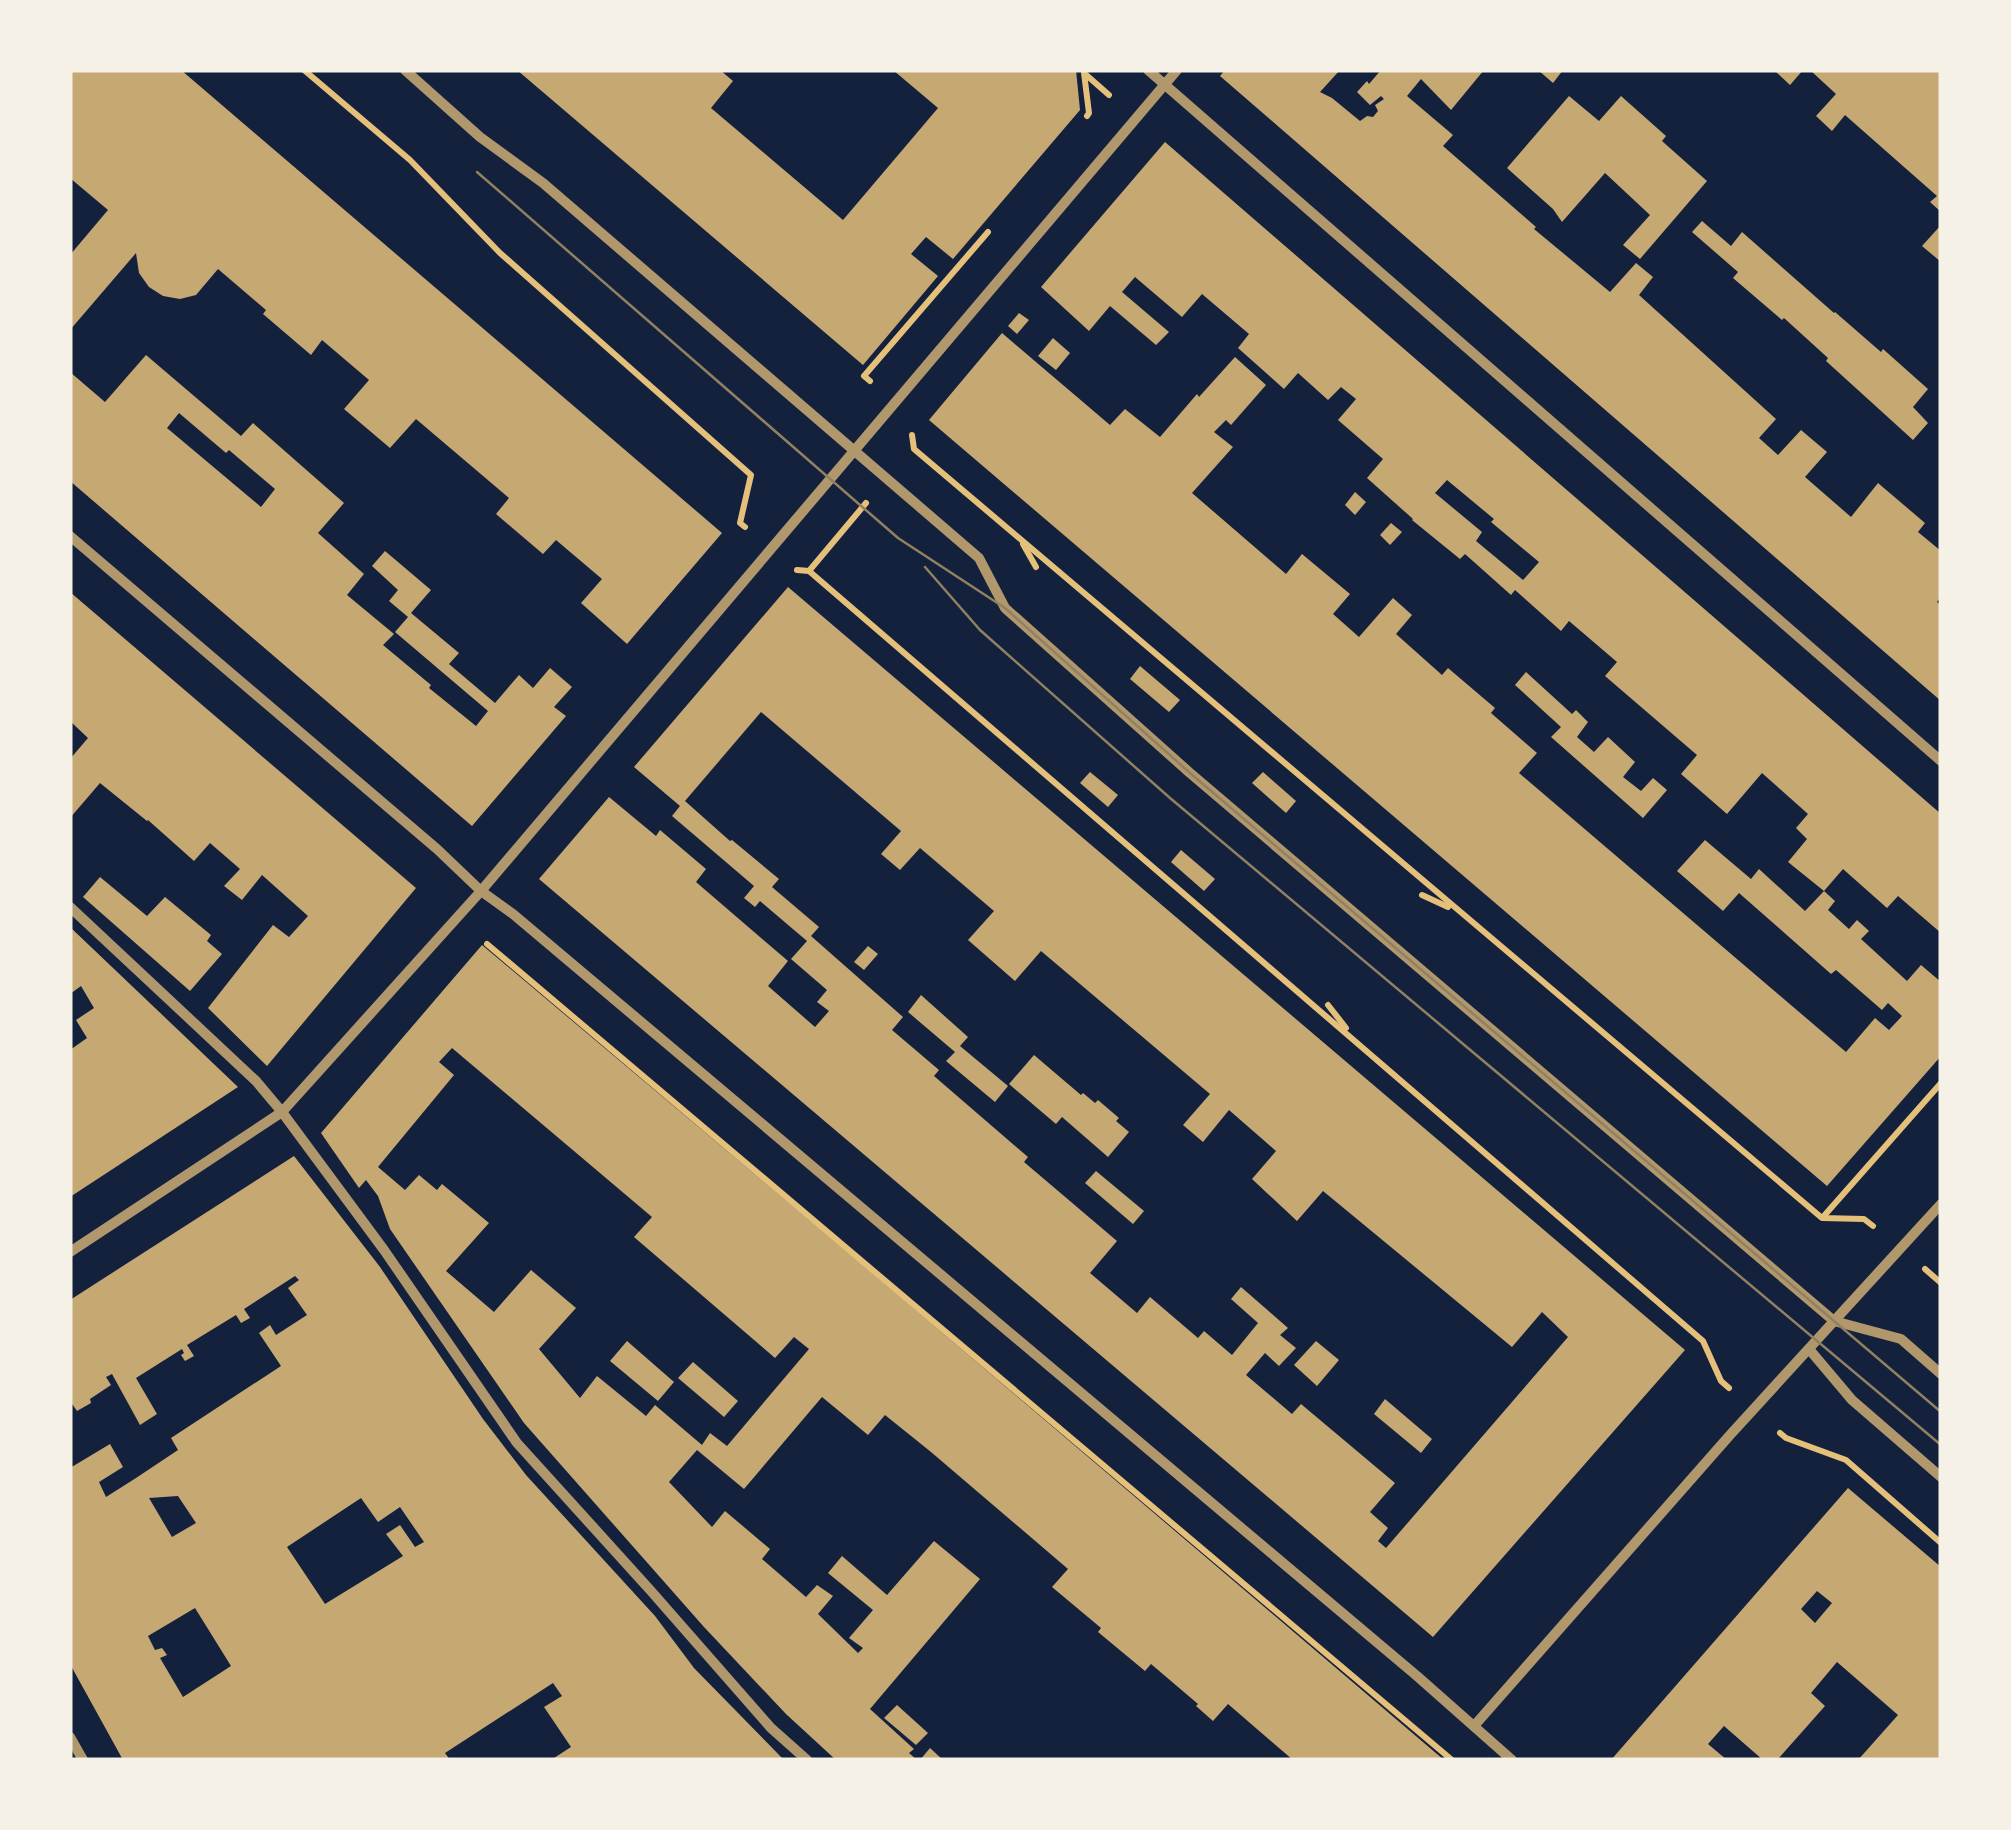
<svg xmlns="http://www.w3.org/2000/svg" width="2011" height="1830" viewBox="0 0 2011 1830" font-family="'PT Sans',sans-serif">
<rect width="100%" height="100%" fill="#14213d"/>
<g fill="#c6a872" fill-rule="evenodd">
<polygon points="70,70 181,70 722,533 627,644 581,603 602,579 556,540 543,554 496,514 509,498 416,419 390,448 344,409 369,380 322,340 311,355 263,314 266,310 218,269 196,295 180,299 163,296 149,287 139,273 136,253 70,330 70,255 108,210 70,178"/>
<polygon points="517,70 720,70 733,81 711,108 843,220 938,108 893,70 1076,70 1080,110 953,259 926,237 911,254 938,276 863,365"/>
<polygon points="1225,70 1340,70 1320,92 1332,98 1360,121 1367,116 1373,117 1378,111 1375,105 1384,99 1381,96 1370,105 1357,92 1367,81 1369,84 1381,70 1484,70 1451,110 1421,79 1407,96 1453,135 1443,146 1536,227 1534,229 1610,292 1636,263 1653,277 1639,295 1776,419 1759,438 1778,455 1801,430 1827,452 1805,477 1851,517 1878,483 1925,523 1918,532 1941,551 1941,596 1937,602 1941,606 1941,701 1220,76"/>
<polygon points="1538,70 1563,70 1553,83"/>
<polygon points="1774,70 1803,70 1790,85"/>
<polygon points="1810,70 1941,70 1941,212 1930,202 1937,196 1845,115 1832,131 1816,116 1836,94"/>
<polygon points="1569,96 1599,121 1621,96 1666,136 1662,141 1707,181 1640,259 1623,245 1650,215 1605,173 1562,222 1553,209 1507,168"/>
<path d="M1165,142L1941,814V933L1898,896L1887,908L1843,869L1824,891L1835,901L1828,910L1849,929L1857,920L1869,931L1861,939L1907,981L1921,965L1941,982V1056L1827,1186L929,420L1002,333L1110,425L1125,409L1160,437L1197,394L1199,397L1235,357L1266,385L1231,425L1226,420L1214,432L1233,447L1192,493L1286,574L1302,554L1350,594L1333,614L1359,637L1393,598L1412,615L1396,634L1442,675L1448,668L1495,708L1491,713L1537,753L1519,773L1846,1052L1875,1018L1889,1030L1902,1016L1888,1003L1882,1010L1836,970L1831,974L1739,893L1723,911L1677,871L1705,840L1751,879L1759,869L1805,911L1824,891L1788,862L1807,839L1796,828L1808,814L1762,773L1727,814L1681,774L1697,755L1605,676L1617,662L1569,621L1561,631L1515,590L1511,595L1465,554L1460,559L1412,520L1413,519L1367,478L1383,459L1338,420L1356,399L1341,387L1328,400L1298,373L1284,389L1238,348L1249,334L1202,294L1182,317L1135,277L1122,292L1169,332L1156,345L1110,306L1089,331L1041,287ZM1447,480L1494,519L1491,522L1539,562L1523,580L1476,541L1482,532L1435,493Z"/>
<polygon points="1702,221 1731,246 1742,232 1834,313 1835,312 1881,352 1883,349 1928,389 1913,407 1928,423 1913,440 1826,361 1828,358 1784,318 1782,320 1733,278 1738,272 1692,232"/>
<polygon points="1941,225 1941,262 1922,246"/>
<polygon points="1019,313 1029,320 1017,334 1008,326"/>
<polygon points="1053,338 1070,353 1056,370 1038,356"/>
<path d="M146,355L241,436L253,423L344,503L318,533L364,574L347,595L394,634L383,645L431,685L429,688L476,726L488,711L395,632L408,617L389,601L398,590L372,566L385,551L431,590L411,613L459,653L449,664L495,703L519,675L533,688L550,668L572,687L554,707L566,716L472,826L70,481V372L105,402ZM179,413L226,453L229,450L275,489L261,507L167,428Z"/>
<polygon points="1355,492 1366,502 1355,515 1345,505"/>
<polygon points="1391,523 1402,532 1390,545 1380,535"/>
<path d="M788,587L1685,1350L1433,1637L539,879L609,797L656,836L660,830L706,869L696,882L788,961L768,986L815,1027L829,1011L817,1002L827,990L791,959L807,941L760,901L755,907L744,898L754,886L672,816L680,806L634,767ZM761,712L901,831L881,854L900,870L920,848L994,911L968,940L1015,981L1041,951L1210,1094L1183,1125L1203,1142L1229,1110L1276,1151L1252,1179L1297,1221L1323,1191L1512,1347L1542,1312L1568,1337L1386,1548L1378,1541L1388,1528L1370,1512L1395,1483L1301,1404L1292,1414L1246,1375L1265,1353L1279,1366L1296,1348L1280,1335L1288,1328L1241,1287L1231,1299L1258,1323L1232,1355L1204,1331L1198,1338L1150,1297L1137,1313L1090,1273L1117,1241L1024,1162L1028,1157L934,1076L939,1070L892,1030L903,1017L811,936L819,927L772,887L779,879L732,840L730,841L685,801Z"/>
<polygon points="70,592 416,888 267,1066 208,1008 273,925 289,937 308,916 262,875 242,900 224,886 240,869 210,843 194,861 148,820 147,821 100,783 70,818 70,759 88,738 70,721"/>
<polygon points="1140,666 1180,700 1169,712 1130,679"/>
<polygon points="1526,672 1572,714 1576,710 1588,722 1577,737 1594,752 1608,737 1635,762 1623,777 1641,791 1653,778 1667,790 1643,818 1551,737 1561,727 1515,685"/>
<polygon points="1090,772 1118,795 1108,807 1080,783"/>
<polygon points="1263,772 1296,801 1286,813 1252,783"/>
<polygon points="1181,850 1215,879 1204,891 1171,862"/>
<polygon points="100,877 147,916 165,897 211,935 207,941 222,954 190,991 83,897"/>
<polygon points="70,927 238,1087 70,1197 70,1050 87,1038 76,1020 94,1008 81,986 70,994"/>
<path d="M482,945L858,1261L1444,1760H1293L1228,1704L1213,1721L1196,1706L1198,1704L1151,1664L1145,1671L1098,1632L1101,1628L1052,1587L1068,1569L931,1452L885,1415L868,1435L822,1397L744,1489L697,1450L669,1482L712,1527L725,1511L770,1549L762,1559L806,1597L817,1585L833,1596L818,1614L858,1653L863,1648L849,1638L873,1610L828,1573L842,1556L887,1595L934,1541L980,1579L870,1709L914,1749L909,1753L917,1760H836L786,1714L704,1627L524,1423L390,1229L378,1196L366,1180L359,1188L321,1133ZM452,1048L652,1217L634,1237L775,1358L794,1337L809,1349L727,1446L710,1433L702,1445L655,1405L646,1416L597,1376L580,1398L539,1349L576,1308L531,1270L494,1312L446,1271L489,1223L442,1184L437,1190L419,1175L405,1190L378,1167L454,1075L439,1062Z"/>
<polygon points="868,946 878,954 864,970 854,962"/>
<polygon points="921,995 968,1037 960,1046 1008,1086 995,1102 946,1061 955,1052 908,1012"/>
<polygon points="1034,1055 1081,1095 1083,1093 1095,1103 1098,1100 1119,1118 1116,1121 1129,1132 1108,1157 1062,1117 1056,1124 1009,1084"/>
<path d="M294,1156L380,1267L483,1419L526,1475L655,1616L694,1668L784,1760H551L571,1747L544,1707L562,1696L553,1683L445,1753L450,1760H123L70,1664V1468L110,1444L123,1467L99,1482L106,1497L136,1478L178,1450L171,1438L281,1366L259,1333L270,1325L276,1335L307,1315L288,1288L299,1280L295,1276L244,1309L250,1318L241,1323L236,1315L187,1345L194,1356L185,1361L181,1355L184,1353L182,1349L136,1378L157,1414L140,1425L112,1374L106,1377L111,1385L90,1399L91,1403L77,1411L70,1401V1300ZM178,1496L196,1523L172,1537L149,1498ZM361,1498L378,1522L400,1507L424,1542L415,1547L400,1525L386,1534L403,1556L325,1604L287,1547ZM195,1608L231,1666L183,1697L160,1658L167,1655L162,1648L155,1650L148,1636Z"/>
<polygon points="1096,1171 1144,1211 1133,1224 1085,1183"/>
<polygon points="627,1341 674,1382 658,1401 610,1361"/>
<polygon points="1316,1341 1339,1360 1317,1386 1294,1365"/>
<polygon points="693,1362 738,1401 724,1417 678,1378"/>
<polygon points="1385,1399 1432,1439 1421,1453 1374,1414"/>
<path d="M1848,1488L1941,1567V1760H1858L1898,1715L1837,1662L1811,1693L1825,1706L1777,1760H1763L1724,1726L1708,1744L1727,1760H1611ZM1817,1591L1832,1603L1815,1623L1801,1609Z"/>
<polygon points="897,1705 928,1733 916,1745 884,1718"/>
<polygon points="930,1748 943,1760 920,1760"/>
</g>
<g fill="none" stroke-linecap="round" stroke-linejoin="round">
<g stroke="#e5c07b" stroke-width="6">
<polyline points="304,70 410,160 500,253 751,475 740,523 745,527"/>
<polyline points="1087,116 1089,113 1084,73 1109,95"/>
<polyline points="870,381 864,376 988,232"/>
<polyline points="912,435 914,449 1822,1218 1864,1219 1873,1226"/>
<polyline points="1023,544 1036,567"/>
<polyline points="797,570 809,571 1703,1341 1721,1381 1729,1388"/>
<polyline points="809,571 866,503"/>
<polyline points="1422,895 1448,907"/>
<polyline points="487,944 1452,1760"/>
<polyline points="1328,1005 1346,1028"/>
<polyline points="1823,1217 1941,1083"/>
<polyline points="1925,1269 1941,1283"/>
<polyline points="1780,1433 1786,1438 1846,1460 1941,1543"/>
</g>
<g stroke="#b1986c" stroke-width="10">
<polyline points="405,70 480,137 543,183 979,558 1005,608 1190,773 1834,1321 1901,1339 1941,1374"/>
<polyline points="1148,70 1941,761"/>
<polyline points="70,536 437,849 481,891 513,914 1417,1676 1512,1760"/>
<polyline points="70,907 256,1081 282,1112 384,1250 517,1443 651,1591 771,1728 807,1760"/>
<polyline points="70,1252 282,1112 481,891 1177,70"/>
<polyline points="1809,1349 1852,1400 1941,1477"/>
<polyline points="1474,1726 1730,1435 1941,1204"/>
<polyline points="70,1737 83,1760"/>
</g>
<g stroke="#918062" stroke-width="2.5">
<polyline points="477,172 898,538 1005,608 1190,773 1941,1412"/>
<polyline points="925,567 980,630 1170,798 1941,1445"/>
</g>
</g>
<rect width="2011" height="1830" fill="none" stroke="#f6f1e7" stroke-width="145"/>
</svg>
